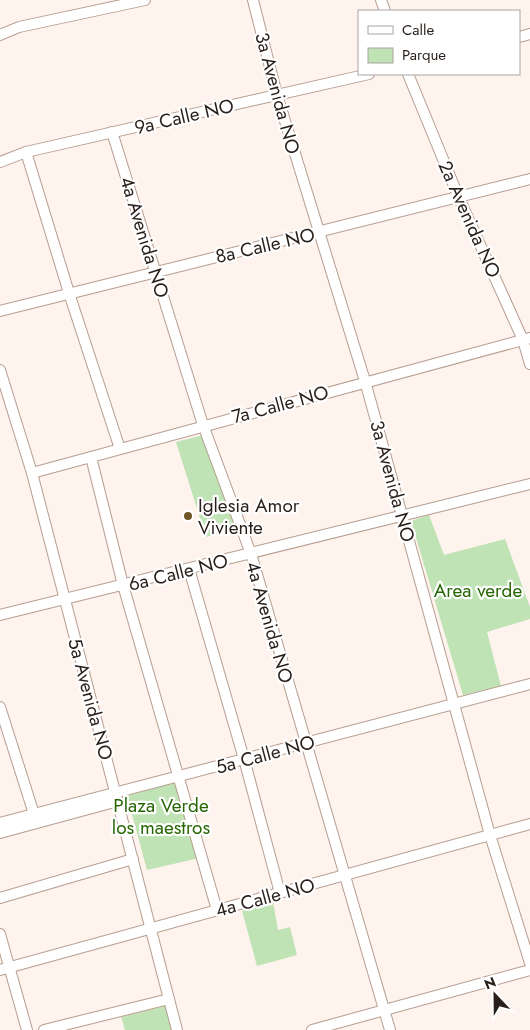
<svg xmlns="http://www.w3.org/2000/svg" width="530" height="1030" viewBox="0 0 530 1030" font-family="Jost,sans-serif">
<rect width="100%" height="100%" fill="#fef3ed"/>
<g fill="#bfe3b4">
<polygon points="207,434 240,528 206,537 176,442"/>
<polygon points="429,515 444,555 505,539 530,607 530,619 487,632 501,686 463,695 411,521"/>
<polygon points="180,781 199,858 147,870 127,796"/>
<polygon points="273,902 278,930 290,927 297,955 257,966 242,911"/>
<polygon points="170,1005 177,1030 125,1030 121,1017"/>
</g>
<g fill="none" stroke-linecap="round" stroke-linejoin="round">
<defs>
<g id="street">
<polyline points="253,0 277,95 365,381 490,835 530,963"/>
<polyline points="381,0 385,11"/>
<polyline points="0,35 19,27 145,0"/>
<polyline points="519,37 530,34"/>
<polyline points="408,74 459,198 523,340 530,364"/>
<polyline points="112,132 203,425 251,554 390,1030"/>
<polyline points="26,152 69,293 120,449"/>
<polyline points="0,162 26,152 369,74"/>
<polyline points="0,311 530,179"/>
<polyline points="0,370 32,473 177,1030"/>
<polyline points="91,457 123,585 217,910"/>
<polyline points="32,473 530,338"/>
<polyline points="189,569 244,759 280,893"/>
<polyline points="0,615 530,484"/>
<polyline points="0,707 34,814"/>
<polyline points="0,823 530,684"/>
<polyline points="0,833 118,801"/>
<polyline points="0,898 133,859"/>
<polyline points="0,934 27,1030"/>
<polyline points="0,970 530,824"/>
<polyline points="44,1030 169,999"/>
<polyline points="312,1030 530,970"/>
</g>
</defs>
<use href="#street" stroke="#b69d8e" stroke-width="12"/>
<use href="#street" stroke="#fff" stroke-width="10"/>
</g>
<circle fill="#6e5426" stroke="#fff" stroke-width="2" cx="188" cy="516" r="5"/>
<g text-anchor="middle" stroke-width="4.5" stroke-linejoin="round" paint-order="stroke">
<g font-size="19" fill="#291f1a" stroke="#fff">
<text transform="translate(278 93) rotate(75)" y="7">3a Avenida NO</text>
<text transform="translate(184 116) rotate(-13)" y="7">9a Calle NO</text>
<text transform="translate(470 219) rotate(66)" y="7">2a Avenida NO</text>
<text transform="translate(145 237) rotate(73)" y="7">4a Avenida NO</text>
<text transform="translate(265 245) rotate(-13)" y="7">8a Calle NO</text>
<text transform="translate(280 404) rotate(-15)" y="7">7a Calle NO</text>
<text transform="translate(393 481) rotate(75)" y="7">3a Avenida NO</text>
<text transform="translate(178 572) rotate(-14)" y="7">6a Calle NO</text>
<text transform="translate(270 622) rotate(74)" y="7">4a Avenida NO</text>
<text transform="translate(91 699) rotate(75)" y="7">5a Avenida NO</text>
<text transform="translate(265 754) rotate(-15)" y="7">5a Calle NO</text>
<text transform="translate(265 897) rotate(-15)" y="7">4a Calle NO</text>
</g>
<g font-size="19" fill="#291f1a" stroke="#fff" text-anchor="start">
<text x="198" y="512">Iglesia Amor<tspan x="198" dy="22">Viviente</tspan></text>
</g>
<g font-size="19" fill="#266603" stroke="#fff">
<text x="478" y="597">Area verde</text>
<text x="161" y="812">Plaza Verde<tspan x="161" dy="22">los maestros</tspan></text>
</g>
</g>
<rect x="358" y="10" width="162" height="65" fill="#ffffff" stroke="#a9a5a3"/>
<rect x="368" y="26" width="25" height="8" fill="#ffffff" stroke="#a9a5a3"/>
<text x="402" y="35" font-size="15" fill="#291f1a">Calle</text>
<rect x="368" y="48" width="25" height="15" fill="#bfe3b4" stroke="#a9a5a3"/>
<text x="402" y="60" font-size="15" fill="#291f1a">Parque</text>
<g transform="translate(495 995) rotate(338)" stroke="#ffffff" stroke-width="4" paint-order="stroke">
<path d="M0-4L9 19L0 12L-9 19Z" fill="#291f1a"/>
<text y="-8" font-size="14" font-weight="bold" text-anchor="middle" fill="#291f1a">N</text>
</g>
</svg>
